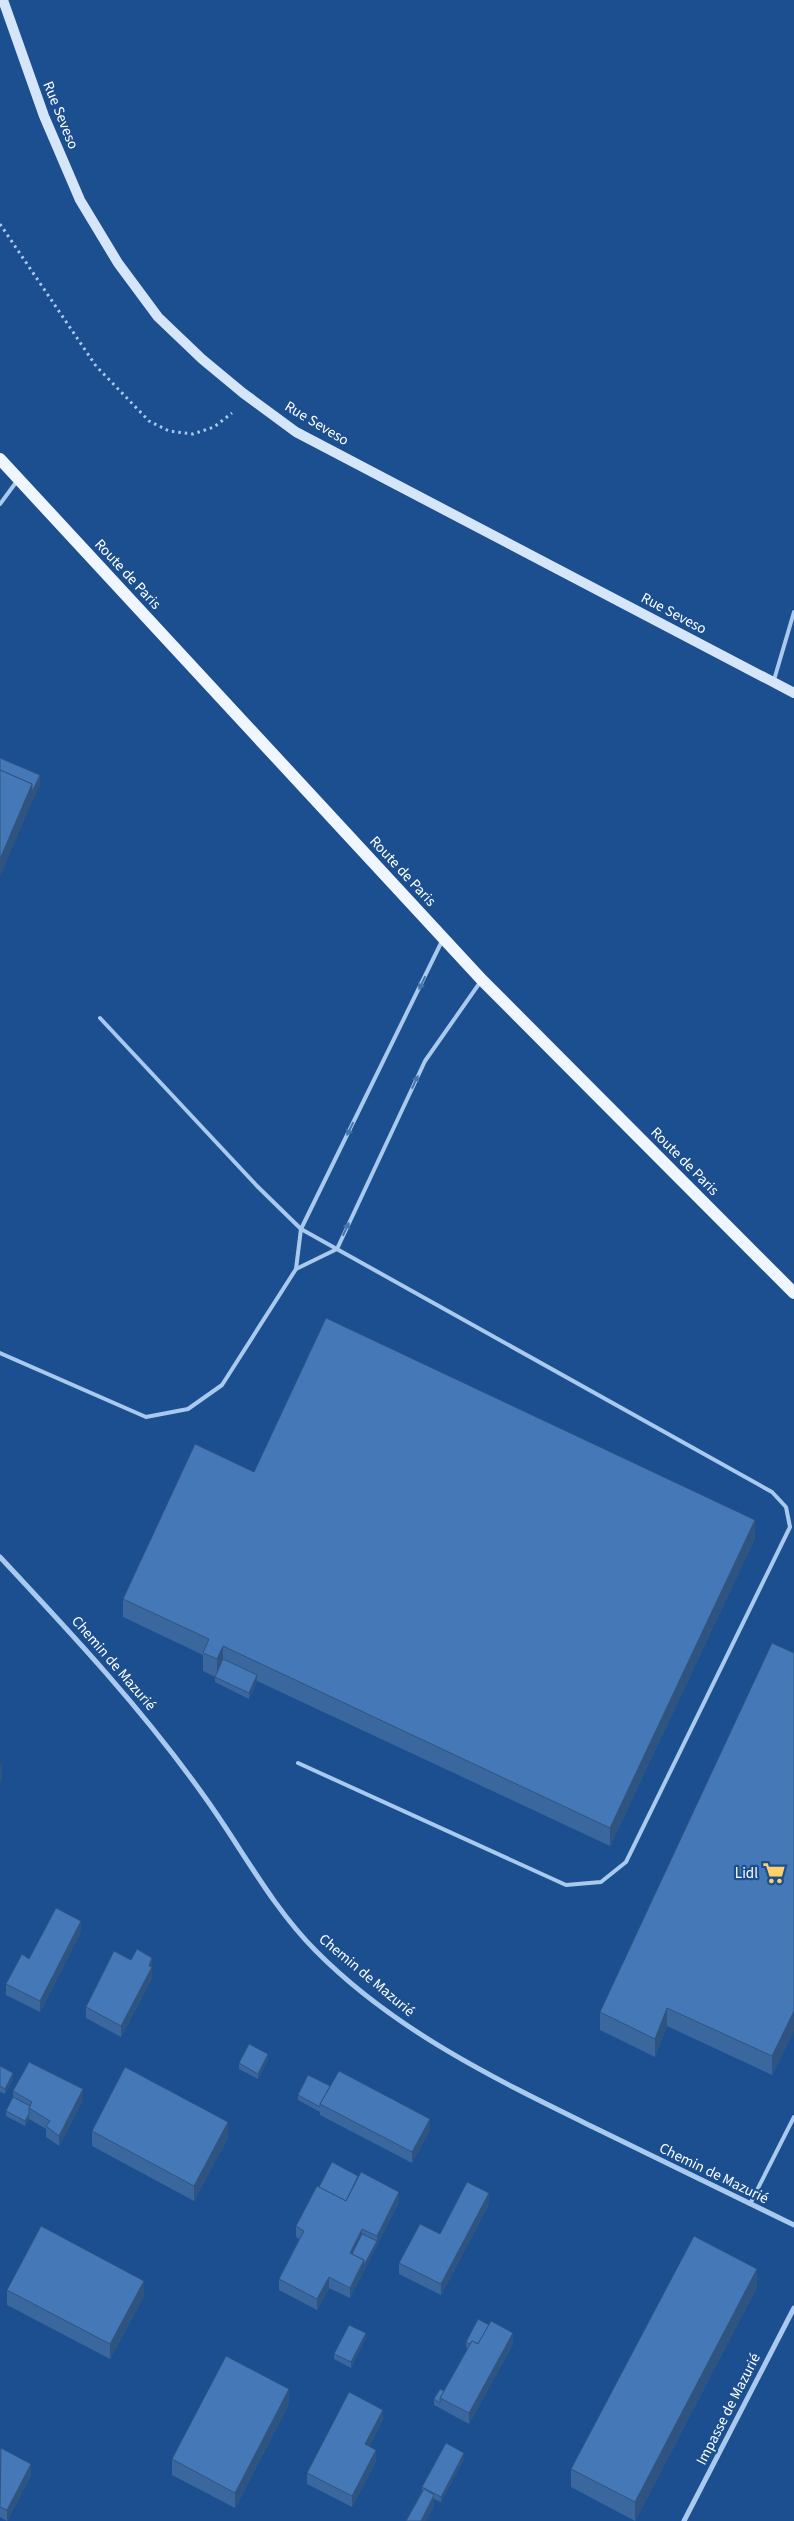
<svg xmlns="http://www.w3.org/2000/svg" width="794" height="2521" viewBox="0 0 794 2521" font-family="'Source Sans 3',sans-serif">
<rect width="100%" height="100%" fill="#1b4f8f"/>
<g fill="none" stroke-linecap="round" stroke-linejoin="round">
<polyline stroke="#a9c9ee" stroke-width="3" stroke-dasharray="2.5 4" stroke-linecap="butt" points="0,224 96,366 149,421 169,431 193,434 214,427 232,413"/>
<g stroke="#a9c9ee" stroke-width="4">
<polyline points="0,504 17,481"/>
<polyline points="774,680 794,612"/>
<polyline points="100,1018 257,1186 301,1229 772,1492 786,1507 790,1527 626,1862 601,1882 566,1885 298,1763"/>
<polyline points="296,1269 337,1249 425,1061 481,981"/>
<polyline points="0,1353 146,1417 188,1409 222,1385 296,1269 301,1229 442,941"/>
<polyline points="750,2204 794,2117"/>
</g>
<g stroke="#a9c9ee" stroke-width="5">
<path d="M0,1557C72,1634 143,1710 204,1796C241,1847 271,1906 316,1951C394,2030 495,2079 593,2127C660,2160 727,2193 794,2225"/>
<polyline points="684,2521 794,2308"/>
</g>
<polyline stroke="#d6e6fa" stroke-width="10" points="3,0 44,116 80,200 118,263 158,317 202,359 243,393 296,432 794,693"/>
<polyline stroke="#f0f6ff" stroke-width="12" points="0,459 482,980 794,1293"/>
</g>
<g fill="#3a679d">
<polygon points="254,1472 755,1538 610,1846 257,1681 249,1699 215,1682 215,1677 203,1671 203,1655 123,1617 123,1599"/>
<polygon points="794,1653 794,2030 772,2075 667,2026 655,2057 600,2030 600,2012"/>
<polygon points="81,1932 40,2012 6,1995 6,1984 29,1959"/>
<polygon points="152,1958 152,1978 121,2037 86,2018 86,2007 131,1960"/>
<polygon points="268,2060 258,2079 239,2069 239,2063"/>
<polygon points="0,2066 13,2079 5,2094 0,2092"/>
<polygon points="330,2086 430,2130 412,2163 320,2115 320,2112 298,2100 298,2095"/>
<polygon points="13,2091 83,2100 59,2146 46,2137 46,2129 29,2119 25,2126 6,2116 6,2111 13,2097"/>
<polygon points="92,2131 228,2137 194,2201 92,2146"/>
<polygon points="319,2187 399,2202 350,2298 329,2288 317,2310 279,2290 279,2279 299,2239 296,2237 296,2226"/>
<polygon points="489,2204 441,2295 399,2274 399,2263 440,2234"/>
<polygon points="757,2287 635,2521 571,2487 571,2469"/>
<polygon points="7,2290 144,2296 110,2359 7,2305"/>
<polygon points="366,2338 351,2368 334,2359 334,2354"/>
<polygon points="466,2342 513,2344 469,2424 434,2405 434,2399 444,2391 468,2349 466,2347"/>
<polygon points="289,2404 235,2508 172,2475 172,2459"/>
<polygon points="383,2420 369,2446 376,2461 352,2507 307,2484 307,2473"/>
<polygon points="0,2449 31,2475 7,2521 0,2517"/>
<polygon points="464,2459 441,2502 434,2499 434,2506 426,2521 406,2521 422,2491 422,2487"/>
</g>
<g fill="#305480">
<polygon points="40,775 40,786 32,802 32,792"/>
<polygon points="32,784 32,802 0,877 0,859"/>
<polygon points="755,1520 755,1538 610,1846 610,1828"/>
<polygon points="223,1646 223,1665 217,1678 217,1659"/>
<polygon points="257,1675 257,1681 249,1699 249,1693"/>
<polygon points="2,1761 2,1780 0,1783 0,1765"/>
<polygon points="81,1921 81,1932 40,2012 40,2001"/>
<polygon points="152,1958 152,1978 121,2037 121,2026 149,1966"/>
<polygon points="667,2008 667,2026 655,2057 655,2039"/>
<polygon points="794,2011 794,2030 772,2075 772,2056"/>
<polygon points="268,2054 268,2060 258,2079 258,2074"/>
<polygon points="13,2073 13,2079 5,2094 5,2089"/>
<polygon points="83,2089 83,2100 59,2146 59,2136"/>
<polygon points="29,2114 29,2119 25,2126 25,2121"/>
<polygon points="430,2119 430,2130 412,2163 412,2152"/>
<polygon points="228,2122 228,2137 194,2201 194,2186"/>
<polygon points="399,2192 399,2202 364,2271 364,2265 377,2241 377,2236"/>
<polygon points="489,2193 489,2204 441,2295 441,2284"/>
<polygon points="362,2229 362,2240 352,2259 350,2253"/>
<polygon points="364,2260 364,2271 350,2298 350,2288"/>
<polygon points="757,2269 757,2287 635,2521 635,2502"/>
<polygon points="329,2277 329,2288 317,2310 317,2299"/>
<polygon points="144,2281 144,2296 110,2359 110,2344"/>
<polygon points="366,2333 366,2338 351,2368 351,2362"/>
<polygon points="513,2333 513,2344 469,2424 469,2413"/>
<polygon points="289,2389 289,2404 235,2508 235,2493"/>
<polygon points="383,2410 383,2420 365,2455 365,2444"/>
<polygon points="376,2450 376,2461 352,2507 352,2496"/>
<polygon points="464,2453 464,2459 441,2502 441,2497"/>
<polygon points="31,2464 31,2475 7,2521 7,2510"/>
<polygon points="434,2495 434,2506 426,2521 421,2521"/>
</g>
<g fill="#4478b7" stroke="#305480">
<polygon points="0,758 40,775 32,792 32,784 0,770"/>
<polygon points="0,770 32,784 0,859"/>
<polygon points="326,1318 755,1520 610,1828 223,1646 217,1659 203,1653 209,1639 123,1599 195,1444 254,1472"/>
<polygon points="772,1643 794,1653 794,2011 772,2056 667,2008 655,2039 600,2012"/>
<polygon points="223,1659 257,1675 249,1693 215,1677"/>
<polygon points="56,1908 81,1921 40,2001 6,1984 22,1954 29,1959"/>
<polygon points="137,1949 152,1958 149,1966 152,1967 121,2026 86,2007 114,1951 131,1960"/>
<polygon points="249,2044 268,2054 258,2074 239,2063"/>
<polygon points="29,2062 83,2089 59,2136 46,2126 50,2121 29,2108 32,2102 13,2091"/>
<polygon points="0,2066 13,2073 5,2089 0,2086"/>
<polygon points="125,2067 228,2122 194,2186 92,2131"/>
<polygon points="339,2071 430,2119 412,2152 320,2104"/>
<polygon points="308,2075 330,2086 320,2104 320,2107 298,2095"/>
<polygon points="13,2097 30,2106 29,2108 29,2114 25,2121 6,2111"/>
<polygon points="332,2162 358,2176 346,2201 319,2187"/>
<polygon points="361,2172 399,2192 377,2236 362,2229 350,2253 364,2260 350,2288 329,2277 317,2299 279,2279 304,2231 296,2226 317,2186 346,2201"/>
<polygon points="467,2182 489,2193 441,2284 399,2263 420,2224 440,2234"/>
<polygon points="41,2226 144,2281 110,2344 7,2290"/>
<polygon points="362,2234 377,2241 364,2265 364,2260 352,2254"/>
<polygon points="694,2236 757,2269 635,2502 571,2469"/>
<polygon points="478,2319 489,2325 478,2344 472,2341 470,2344 466,2342"/>
<polygon points="491,2321 513,2333 469,2413 440,2398 472,2341 478,2344"/>
<polygon points="349,2325 366,2333 351,2362 334,2354"/>
<polygon points="226,2356 289,2389 235,2493 172,2459"/>
<polygon points="440,2389 444,2391 440,2398 440,2403 434,2399"/>
<polygon points="349,2392 383,2410 365,2444 376,2450 352,2496 307,2473"/>
<polygon points="446,2443 464,2453 441,2497 422,2487"/>
<polygon points="1,2448 31,2464 7,2510 0,2507"/>
<polygon points="424,2489 434,2495 421,2521 406,2521"/>
</g>
<defs><path id="oneway-solid" d="M-6-.8H1V-3.2L6.5 0L1 3.2V.8H-6Z" transform="scale(1.25)"/></defs>
<g fill="#4674ac">
<use href="#oneway-solid" transform="translate(422 983) rotate(116)"/>
<use href="#oneway-solid" transform="translate(415 1082) rotate(-65)"/>
<use href="#oneway-solid" transform="translate(350 1129) rotate(116)"/>
<use href="#oneway-solid" transform="translate(346 1229) rotate(-65)"/>
</g>
<defs>
<symbol id="supermarket-bare" viewBox="-9 -9 18 18"><path d="M-6-5.5h2.5l.6 2H6L4.5 2H-2.5L-4.4-4H-6ZM-1.5 3.2a1.3 1.3 0 1 0 .1 0ZM3 3.2a1.3 1.3 0 1 0 .1 0Z" fill="#ffd166" stroke="#1b4f8f" stroke-width="2.5" paint-order="stroke"/></symbol>
</defs>
<g fill-rule="evenodd">
<use href="#supermarket-bare" x="758" y="1857" width="32" height="32"/>
</g>
<g text-anchor="middle" stroke-width="4.5" stroke-linejoin="round" paint-order="stroke">
<g font-size="15" fill="#fff" stroke="#1b4f8f">
<text transform="translate(61 115) rotate(68)" y="5">Rue Seveso</text>
<text transform="translate(317 423) rotate(31)" y="5">Rue Seveso</text>
<text transform="translate(128 574) rotate(47)" y="5">Route de Paris</text>
<text transform="translate(674 613) rotate(28)" y="5">Rue Seveso</text>
<text transform="translate(403 871) rotate(47)" y="5">Route de Paris</text>
<text transform="translate(685 1161) rotate(45)" y="5">Route de Paris</text>
<text transform="translate(114 1663) rotate(49)" y="5">Chemin de Mazurié</text>
<text transform="translate(367 1975) rotate(40)" y="5">Chemin de Mazurié</text>
<text transform="translate(714 2173) rotate(26)" y="5">Chemin de Mazurié</text>
<text transform="translate(728 2409) rotate(-63)" y="5">Impasse de Mazurié</text>
</g>
<g font-size="15" fill="#fff" stroke="#1b4f8f" text-anchor="end">
<text x="758" y="1878">Lidl</text>
</g>
</g>
</svg>
